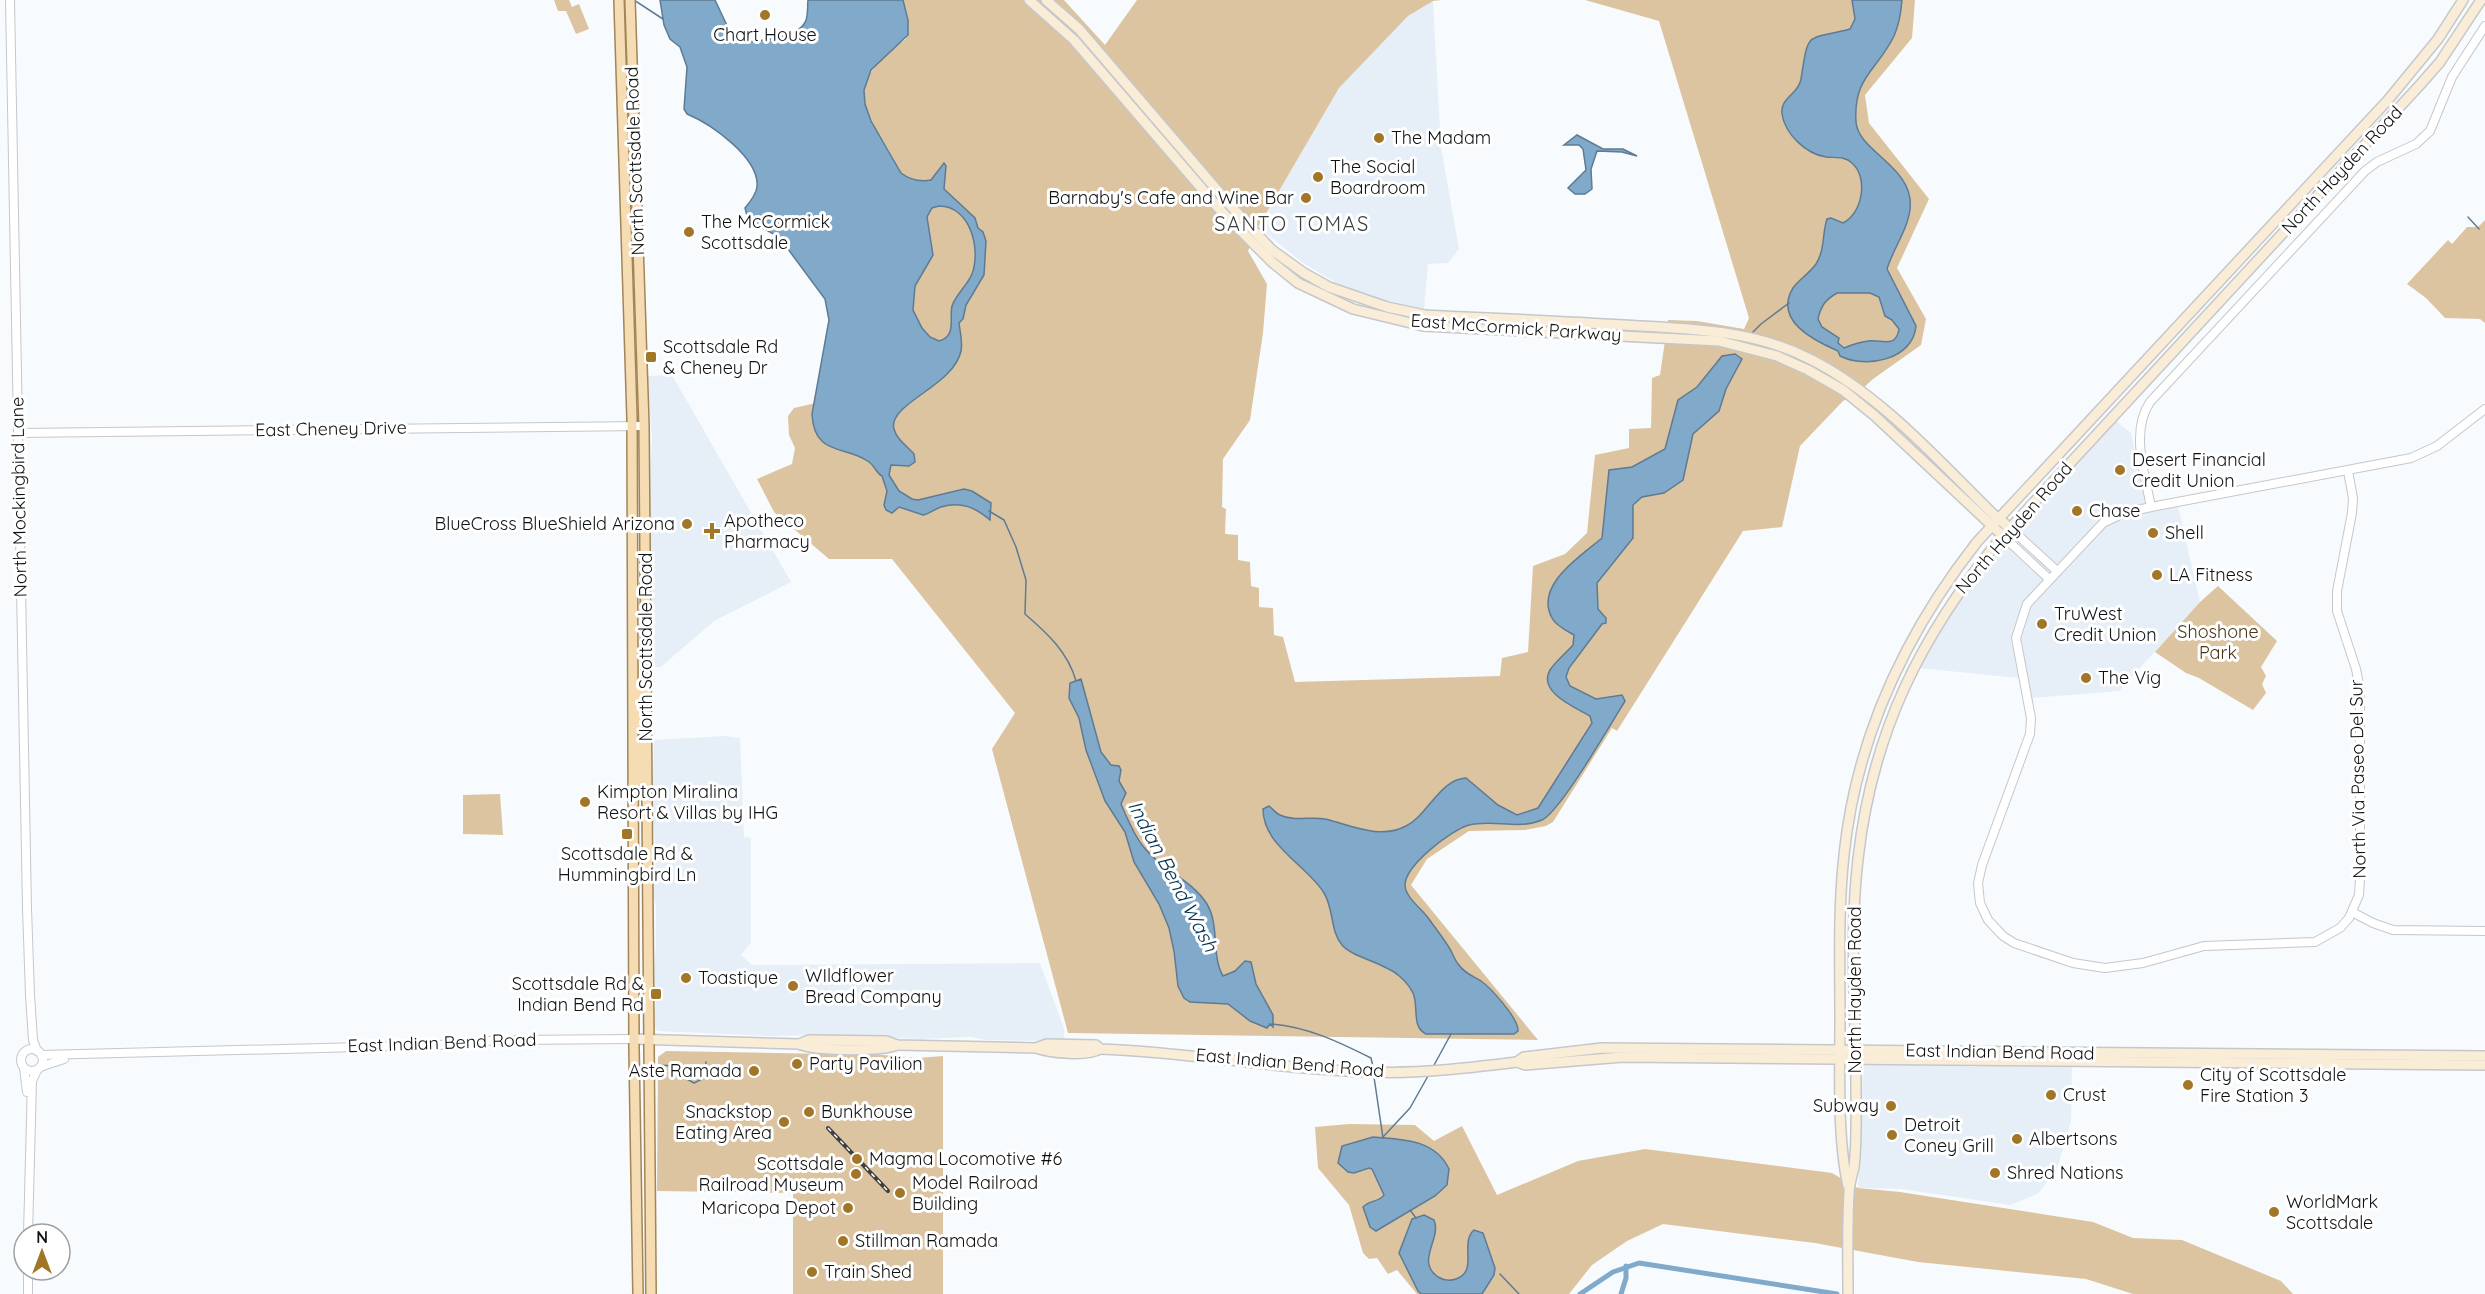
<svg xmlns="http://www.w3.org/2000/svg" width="2485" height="1294" viewBox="0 0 2485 1294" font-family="Quicksand,sans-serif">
<rect width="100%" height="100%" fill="#f8fbfe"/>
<g fill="#e6eff7">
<polygon points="1433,1 1441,147 1459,249 1448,263 1428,264 1424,311 1348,290 1303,263 1258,227 1339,88 1408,16"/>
<polygon points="672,375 791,582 714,621 661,667 652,667 649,499 652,437 647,380 648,376"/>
<polygon points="2115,420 2131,433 2147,511 2178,506 2200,602 2119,691 2031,698 2028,679 1918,668 1951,611 1988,557"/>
<polygon points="725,736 740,738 744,837 751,838 751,943 741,955 752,965 1040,963 1064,1028 1064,1041 986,1040 971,1037 920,1039 834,1035 767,1036 657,1031 654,1024 656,1000 653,990 656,943 656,906 653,893 656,855 652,806 654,740"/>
<polygon points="1870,1063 1951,1063 1970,1067 2011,1064 2072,1065 2071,1121 2056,1172 2037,1194 2010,1205 1901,1189 1858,1188 1863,1070 1865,1065"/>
</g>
<g fill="#dcc4a0">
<polygon points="554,0 569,0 572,7 579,4 589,29 576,34 566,11 558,11"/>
<path d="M903,0H1064L1105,45L1137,0H1442L1433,1L1408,16L1339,88L1258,227L1248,251L1267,284L1263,333L1250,420L1223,459L1222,507L1226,509L1225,534L1238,535V560L1250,562L1251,586L1259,588V607L1273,608L1274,635L1283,637L1295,682L1500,676L1502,658L1528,652L1533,566L1565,554L1587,533L1595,455L1629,448V429L1651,428L1652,378L1660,375L1668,320L1697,321L1744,329L1749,318L1659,21L1585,0H1915L1912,38L1865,95L1869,123L1929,199L1897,268L1926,319L1921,345L1873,379L1859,392L1843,401L1800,446L1782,527L1743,531L1617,731L1612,728L1553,822L1546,826L1525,830L1469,831L1427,859L1411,885L1538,1040L1068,1033L992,749L1015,713L892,559H829L774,512L757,479L792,464L795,448L789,435L788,416L794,408L877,389L906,177L901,173C895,163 891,153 885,144C883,139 879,136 877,132C850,88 870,65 906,39L908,20Z"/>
<polygon points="2485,220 2485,361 2485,323 2480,319 2445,318 2426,298 2407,284 2448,240 2452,244 2467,227 2478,227"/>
<polygon points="2218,586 2277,641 2261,667 2266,676 2262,684 2266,693 2253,710 2199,678 2186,673 2155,652 2200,602"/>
<polygon points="500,794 503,835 463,834 463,795"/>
<polygon points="666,1051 883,1055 918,1058 943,1056 943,1294 793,1294 793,1193 657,1191 658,1057"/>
<polygon points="1349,1124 1415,1125 1434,1141 1462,1126 1497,1195 1578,1161 1645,1149 1832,1173 1858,1188 1900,1192 2093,1222 2133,1238 2182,1240 2281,1281 2293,1294 2133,1294 2086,1279 1918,1262 1815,1243 1663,1224 1627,1241 1592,1265 1569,1294 1417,1294 1397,1270 1388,1274 1377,1258 1369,1259 1363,1253 1349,1205 1318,1168 1315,1127"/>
</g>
<g fill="#80a9ca" stroke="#5e7b93" stroke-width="1.5" fill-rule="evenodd">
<path d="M660,0H715L731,34L743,42C759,41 795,38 804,24C809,18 807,7 808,0H903L908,20V35L871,70L864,90L865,104L871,121L901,173C910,180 920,182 931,180L944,163L946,166L944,189L975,218L978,228L983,232L986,241L984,275L966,305L963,319L959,323C960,332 963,342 961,351C954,386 887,404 894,429C897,440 907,446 914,454L915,462L909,466L891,465L889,475L899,491L912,499L918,500L964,489L972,491L991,503L990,520C975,507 960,501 941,507C934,509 930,514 923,515L899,507L892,513L886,510L884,505L887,491L882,476C876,473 875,466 869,462C846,445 814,457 812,414L829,320L825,299L779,237L748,220L745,208C750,202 756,195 757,187C760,158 711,124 687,114L684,109L687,67L680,47L670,39L664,25ZM939,206C971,206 981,250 972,274C967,286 956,294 952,306C949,318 957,336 939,341L930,337L922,328L913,310L915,286L933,255L927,217L932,208Z"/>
<path d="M1852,0H1902C1901,12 1899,25 1894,36C1877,71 1853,77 1856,122C1858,152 1915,167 1910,209C1908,229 1893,249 1887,269L1916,326C1913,360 1866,369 1840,356L1838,351C1815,341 1773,321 1793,288C1799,279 1809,274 1816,264C1825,250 1822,234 1827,219L1831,218L1843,223C1862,214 1869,178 1852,163C1845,156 1835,158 1826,157C1806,154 1785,134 1782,114C1780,97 1799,94 1801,79C1809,29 1805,41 1850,29L1855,19ZM1837,293H1870L1879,297L1885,316L1892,320L1899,329C1896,349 1881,339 1868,341C1860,342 1851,345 1844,348L1838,343L1839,338L1822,327L1818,319C1821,306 1825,300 1837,293Z"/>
<polygon points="1577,135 1603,149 1623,149 1637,156 1622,152 1597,151 1591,169 1592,189 1585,194 1575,194 1568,188 1586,170 1583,149 1579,145 1564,145"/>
<path d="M1735,354L1742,359L1726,389L1719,411L1693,434L1683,480L1664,493L1642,497L1633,505V538L1597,583L1598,609L1606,618V623L1602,624L1569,668L1566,677L1570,686L1596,699L1622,695L1625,701C1612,722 1560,812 1542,820C1519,830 1493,819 1469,825C1451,830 1404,866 1405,886C1406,898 1423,910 1429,919C1436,929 1444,939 1450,949C1453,954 1455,961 1459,965C1464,973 1473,976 1481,981C1491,988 1519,1019 1518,1031L1514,1034H1426C1411,1027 1419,1006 1413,993C1410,987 1403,979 1398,975C1384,963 1352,957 1342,945C1330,931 1334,909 1324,893C1308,866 1263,846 1263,809L1269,806C1273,809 1275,813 1280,815C1294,822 1311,816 1325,819C1351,825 1380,840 1406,826C1428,815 1440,779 1466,778L1498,805L1517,815L1538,808L1592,723L1590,716C1576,708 1537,692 1550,670C1556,661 1566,653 1573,645L1574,635C1567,631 1555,625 1552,618C1534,585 1581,556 1602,538L1609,470L1632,467L1665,449L1678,400L1697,387L1722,356Z"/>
<path d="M1081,679L1101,752L1111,765L1119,766L1121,770L1119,781L1126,793L1121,804C1127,818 1133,833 1142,845C1160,869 1191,879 1207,904C1220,926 1211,956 1223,976L1235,971L1245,961L1251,962L1256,984L1273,1015V1027L1270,1024L1267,1028L1250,1021L1228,1004L1190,1002L1184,998L1178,986L1174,951L1169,928L1159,904L1134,862L1125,832L1105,801L1086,750L1079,718L1069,698L1070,683Z"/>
<path d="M1373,1137C1401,1139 1435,1139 1449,1169L1447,1185L1435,1196L1376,1231L1370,1227L1363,1207C1369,1200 1380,1202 1384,1195L1372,1169L1369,1168L1354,1173L1348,1172L1338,1163L1342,1146Z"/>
<path d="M1424,1215L1434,1220C1442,1239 1415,1261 1438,1277C1443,1280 1450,1281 1456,1279C1479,1271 1459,1243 1474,1230L1483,1233L1495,1268L1494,1275L1482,1294H1421L1418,1291L1399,1253L1412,1219Z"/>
</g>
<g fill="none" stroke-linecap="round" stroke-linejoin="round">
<g stroke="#5e7b93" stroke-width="1.5">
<polyline points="634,0 663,19"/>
<polyline points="2468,217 2479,229"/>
<polyline points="1751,334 1761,324 1789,303"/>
<path d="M989,511L1004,520L1016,547L1026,580L1025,614C1047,633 1068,652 1076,681"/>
<path d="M1272,1024C1308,1027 1339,1042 1371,1058L1373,1067"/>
<polyline points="659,1065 675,1066 685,1078 694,1083 704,1078 706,1062"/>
<polyline points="1433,1067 1451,1034"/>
<polyline points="1374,1077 1383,1138"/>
<polyline points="1383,1137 1410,1108 1428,1076"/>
<polyline points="1410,1210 1416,1218"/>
<polyline points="1500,1274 1519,1294"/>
</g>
<g stroke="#80a9ca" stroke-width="5">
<polyline points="1580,1294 1613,1272 1639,1263 1837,1294"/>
<polyline points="1621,1294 1626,1278 1626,1266"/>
</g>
<defs>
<g id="tertiary">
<polyline points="10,0 27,908 30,995 33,1040 37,1051"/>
<polyline points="18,433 644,426"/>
<polyline points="2348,471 2353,498 2352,513 2337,591 2337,611 2356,669 2360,690 2360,878 2359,895 2349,918 2340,928 2315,942 2204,946 2143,963 2105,968 2073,963 2014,943 2003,936 1988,920 1980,903 1978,883 1982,865 2030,734 2031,718 2016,638 2027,604 2103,523 2124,513 2151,507 2411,458 2437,446 2485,409"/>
<path d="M2151,507C2145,474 2130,432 2150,402L2365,171L2377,162L2416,144L2430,131L2452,77L2485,26"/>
<polyline points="2010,528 2057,571"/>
<polyline points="2003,536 2049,579"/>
<polyline points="2352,912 2373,923 2393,930 2485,931"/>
<circle cx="32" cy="1060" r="11"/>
<polyline points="41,1055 439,1045 499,1040 634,1039"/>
<polyline points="40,1067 64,1059"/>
<polyline points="24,1068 27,1092"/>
<polyline points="28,1234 32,1081 37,1070"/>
<polyline points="28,1294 28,1270"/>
</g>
<g id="secondary">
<polyline points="1029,0 1074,40 1222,212 1272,262 1298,283 1353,309 1423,326 1719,341 1777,356 1808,370 1843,390 1875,416 2003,536"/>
<path d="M1046,0L1079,29L1229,204L1272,250L1304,273L1329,287L1387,307L1425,315C1491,318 1558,321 1624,325C1688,329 1752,329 1810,359C1880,394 1938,460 1993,514L2010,528"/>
<path d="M634,1039L799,1044L809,1040L886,1041L897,1045L1036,1048C1051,1053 1087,1057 1100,1049"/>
<path d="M799,1044C814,1051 881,1052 897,1045"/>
<path d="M1036,1048L1047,1044L1096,1045L1100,1049C1191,1052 1281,1070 1372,1072C1420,1074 1468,1068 1517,1062L1525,1065L1623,1057L2485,1065"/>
<polyline points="1517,1062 1524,1057 1602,1048 2485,1056"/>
<path d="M1848,1186C1837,1137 1840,1070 1840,1019C1840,964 1838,909 1844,855C1856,739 1905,634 1977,542L2388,100L2438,39L2463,0"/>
<path d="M1848,1294C1848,1261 1847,1227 1849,1194C1849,1185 1852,1176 1854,1167C1857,1143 1856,1115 1856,1090C1856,1014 1849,935 1858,859C1872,733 1920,637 1999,540L2419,86L2440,62L2481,0"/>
</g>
<g id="primary">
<polyline points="619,0 632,418 634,1049 638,1294"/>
<polyline points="630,0 644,426 651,1294"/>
<polyline points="639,690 640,727 646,733"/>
<path d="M633,785L639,779C639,762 636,746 646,733"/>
</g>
</defs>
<use href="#tertiary" stroke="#c5c7ca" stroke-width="10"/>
<use href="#secondary" stroke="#c5c7ca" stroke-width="12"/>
<use href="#primary" stroke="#a28558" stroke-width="12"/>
<use href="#tertiary" stroke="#fff" stroke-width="8"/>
<use href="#secondary" stroke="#faedd8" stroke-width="9"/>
<use href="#primary" stroke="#f6dcb2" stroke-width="9"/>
<defs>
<polyline id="rail" points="828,1128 888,1191"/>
</defs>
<use href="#rail" stroke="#3d3f40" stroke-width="4"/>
<use href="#rail" stroke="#fff" stroke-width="1.5" stroke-dasharray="4.5" stroke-linecap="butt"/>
</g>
<g fill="#a27627" stroke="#fff" stroke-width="2">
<circle cx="765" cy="15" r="6"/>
<circle cx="1379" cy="138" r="6"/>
<circle cx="1318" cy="177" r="6"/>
<circle cx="1306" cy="198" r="6"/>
<circle cx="689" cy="232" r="6"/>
<rect x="645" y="351" width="12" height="12" rx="3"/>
<circle cx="2120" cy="470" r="6"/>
<circle cx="2077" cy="511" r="6"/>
<circle cx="687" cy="524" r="6"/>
<path d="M709 522h6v6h6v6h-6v6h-6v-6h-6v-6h6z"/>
<circle cx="2153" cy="533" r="6"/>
<circle cx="2157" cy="575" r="6"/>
<circle cx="2042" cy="624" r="6"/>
<circle cx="2086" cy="678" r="6"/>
<circle cx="585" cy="802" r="6"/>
<rect x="621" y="828" width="12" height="12" rx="3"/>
<circle cx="686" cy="978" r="6"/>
<circle cx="793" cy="986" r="6"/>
<rect x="650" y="988" width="12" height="12" rx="3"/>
<circle cx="797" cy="1064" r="6"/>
<circle cx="754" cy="1071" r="6"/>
<circle cx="2188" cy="1085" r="6"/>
<circle cx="2051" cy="1095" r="6"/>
<circle cx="1891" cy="1106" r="6"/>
<circle cx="809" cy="1112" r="6"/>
<circle cx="784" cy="1122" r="6"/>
<circle cx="1892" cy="1135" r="6"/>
<circle cx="2017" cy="1139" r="6"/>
<circle cx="857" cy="1159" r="6"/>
<circle cx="1995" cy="1173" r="6"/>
<circle cx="856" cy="1174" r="6"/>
<circle cx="900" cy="1193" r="6"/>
<circle cx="848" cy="1208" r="6"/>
<circle cx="2274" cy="1212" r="6"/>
<circle cx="843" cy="1241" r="6"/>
<circle cx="812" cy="1272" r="6"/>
</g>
<g text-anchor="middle" stroke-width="6" stroke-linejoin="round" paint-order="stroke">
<g font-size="18" fill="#101112" stroke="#fff" text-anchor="start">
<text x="765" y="41" text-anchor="middle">Chart House</text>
<text x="1391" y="144">The Madam</text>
<text x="1330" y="173">The Social<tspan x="1330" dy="21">Boardroom</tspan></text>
<text x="1294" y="204" text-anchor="end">Barnaby's Cafe and Wine Bar</text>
<text x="701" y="228">The McCormick<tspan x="701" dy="21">Scottsdale</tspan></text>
<text x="663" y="353">Scottsdale Rd<tspan x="663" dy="21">&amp; Cheney Dr</tspan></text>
<text x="2132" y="466">Desert Financial<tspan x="2132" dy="21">Credit Union</tspan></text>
<text x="2089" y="517">Chase</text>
<text x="724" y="527">Apotheco<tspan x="724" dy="21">Pharmacy</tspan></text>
<text x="675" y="530" text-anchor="end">BlueCross BlueShield Arizona</text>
<text x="2165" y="539">Shell</text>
<text x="2169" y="581">LA Fitness</text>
<text x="2054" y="620">TruWest<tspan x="2054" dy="21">Credit Union</tspan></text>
<text x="2098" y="684">The Vig</text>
<text x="597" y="798">Kimpton Miralina<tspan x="597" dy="21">Resort &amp; Villas by IHG</tspan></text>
<text x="627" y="860" text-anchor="middle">Scottsdale Rd &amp;<tspan x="627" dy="21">Hummingbird Ln</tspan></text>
<text x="805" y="982">WIldflower<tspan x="805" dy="21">Bread Company</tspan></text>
<text x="698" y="984">Toastique</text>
<text x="644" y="990" text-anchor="end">Scottsdale Rd &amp;<tspan x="644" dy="21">Indian Bend Rd</tspan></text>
<text x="809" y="1070">Party Pavilion</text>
<text x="742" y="1077" text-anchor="end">Aste Ramada</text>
<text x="2200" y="1081">City of Scottsdale<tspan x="2200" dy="21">Fire Station 3</tspan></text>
<text x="2063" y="1101">Crust</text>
<text x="1879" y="1112" text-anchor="end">Subway</text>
<text x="772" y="1118" text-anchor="end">Snackstop<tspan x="772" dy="21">Eating Area</tspan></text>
<text x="821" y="1118">Bunkhouse</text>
<text x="1904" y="1131">Detroit<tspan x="1904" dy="21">Coney Grill</tspan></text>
<text x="2029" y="1145">Albertsons</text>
<text x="869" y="1165">Magma Locomotive #6</text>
<text x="844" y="1170" text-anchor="end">Scottsdale<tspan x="844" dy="21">Railroad Museum</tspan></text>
<text x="2007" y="1179">Shred Nations</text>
<text x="912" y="1189">Model Railroad<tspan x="912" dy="21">Building</tspan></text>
<text x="2286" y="1208">WorldMark<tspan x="2286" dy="21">Scottsdale</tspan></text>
<text x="836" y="1214" text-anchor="end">Maricopa Depot</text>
<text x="855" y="1247">Stillman Ramada</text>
<text x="824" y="1278">Train Shed</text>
</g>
<g font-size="18" fill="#101112" stroke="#fff">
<text transform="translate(635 161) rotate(-92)" y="6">North Scottsdale Road</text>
<text transform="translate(2342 170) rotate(-47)" y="6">North Hayden Road</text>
<text transform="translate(1516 328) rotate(4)" y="6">East McCormick Parkway</text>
<text transform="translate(331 429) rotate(-1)" y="6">East Cheney Drive</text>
<text transform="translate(19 497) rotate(-91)" y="6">North Mockingbird Lane</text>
<text transform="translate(2014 528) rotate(-49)" y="6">North Hayden Road</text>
<text transform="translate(646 647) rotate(-90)" y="6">North Scottsdale Road</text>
<text transform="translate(2358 779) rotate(-91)" y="6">North Via Paseo Del Sur</text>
<text transform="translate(1855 990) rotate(-90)" y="6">North Hayden Road</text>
<text transform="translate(442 1043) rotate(-2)" y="6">East Indian Bend Road</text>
<text transform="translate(2000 1052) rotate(1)" y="6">East Indian Bend Road</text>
<text transform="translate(1290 1063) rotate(5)" y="6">East Indian Bend Road</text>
</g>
<g font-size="18" fill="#4a3613" stroke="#fff">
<text x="2218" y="638">Shoshone<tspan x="2218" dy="21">Park</tspan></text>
</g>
<g font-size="20" letter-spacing="1.5" fill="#3a3c3e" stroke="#fff">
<text x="1292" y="231">SANTO TOMAS</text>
</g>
<g font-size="20" font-style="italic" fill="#003353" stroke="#fff">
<text transform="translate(1173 876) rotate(62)" y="7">Indian Bend Wash</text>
</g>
</g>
<g transform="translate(42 1252)"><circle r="28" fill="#ffffff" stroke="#9fa0a0" stroke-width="1.5"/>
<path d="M0-4.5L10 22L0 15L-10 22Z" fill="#a27627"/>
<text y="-9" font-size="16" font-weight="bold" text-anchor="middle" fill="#101112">N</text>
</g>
</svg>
